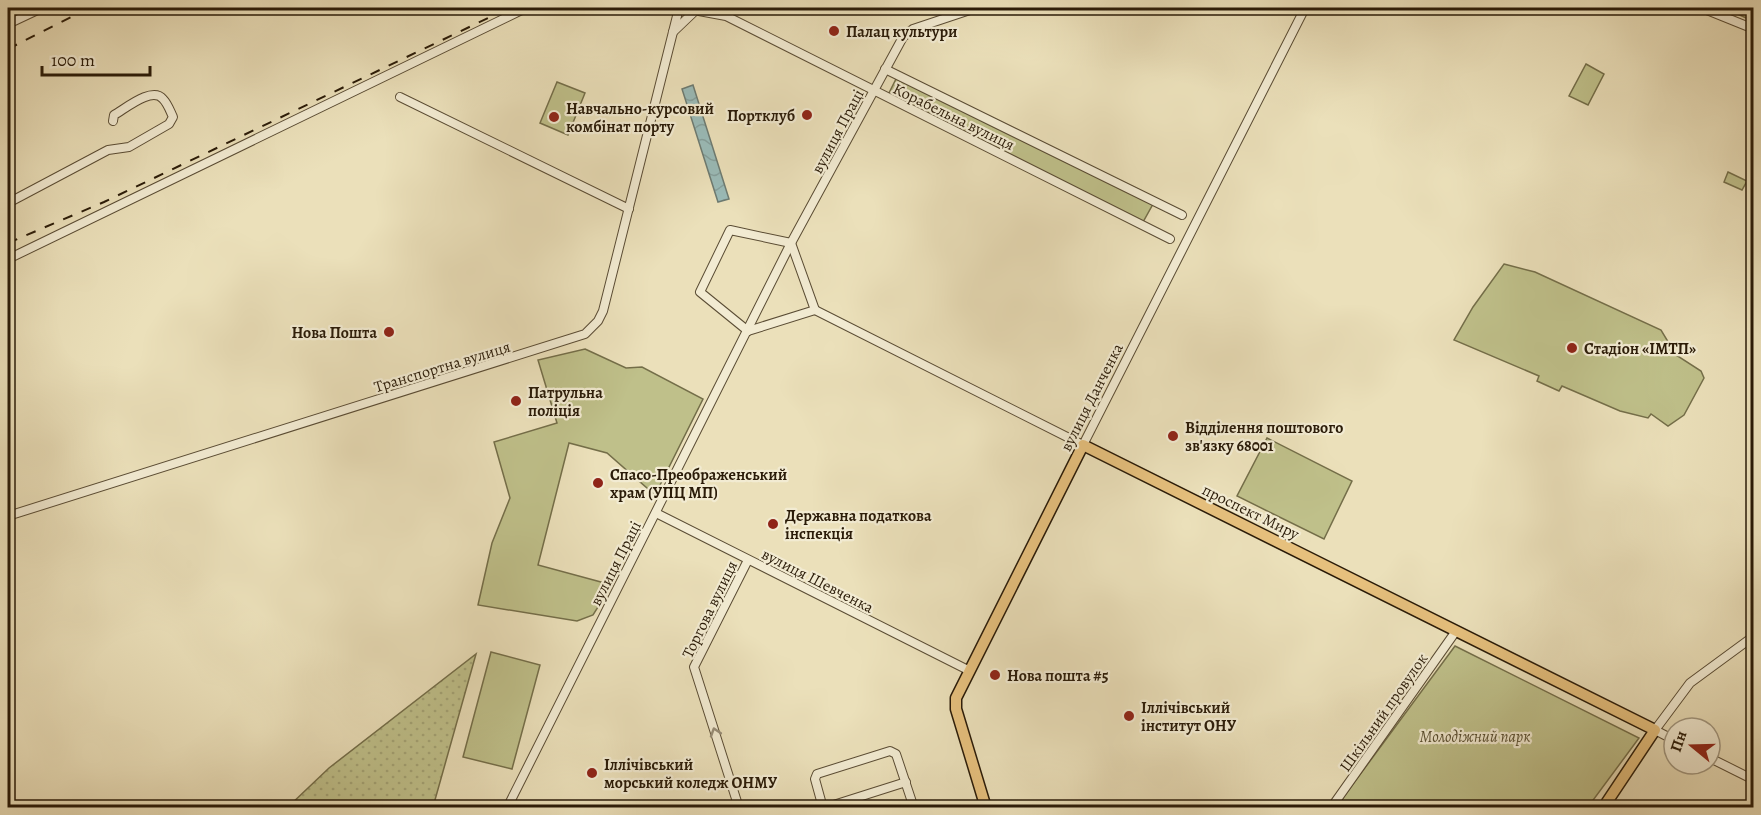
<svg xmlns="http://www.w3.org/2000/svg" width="1761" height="815" viewBox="0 0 1761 815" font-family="Alegreya,serif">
<defs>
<pattern id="grass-dots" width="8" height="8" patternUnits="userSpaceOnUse" patternTransform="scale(1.5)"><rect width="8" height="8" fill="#bfc08a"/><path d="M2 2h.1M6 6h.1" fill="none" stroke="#a4a476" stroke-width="1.8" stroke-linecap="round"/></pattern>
<pattern id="water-waves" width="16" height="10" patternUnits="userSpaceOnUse" patternTransform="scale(1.5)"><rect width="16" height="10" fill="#9abbb8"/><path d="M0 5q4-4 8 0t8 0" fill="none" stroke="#85a09d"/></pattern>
</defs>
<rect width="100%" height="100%" fill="#ebe0ba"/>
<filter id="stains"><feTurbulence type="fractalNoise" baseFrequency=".00333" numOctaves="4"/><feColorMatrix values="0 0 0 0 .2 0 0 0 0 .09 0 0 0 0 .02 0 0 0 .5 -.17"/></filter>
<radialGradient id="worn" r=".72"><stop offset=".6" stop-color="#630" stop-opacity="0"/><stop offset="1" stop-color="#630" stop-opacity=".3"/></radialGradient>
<polygon fill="url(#grass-dots)" stroke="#746e49" stroke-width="1.5" points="476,654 433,807 288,807 329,768"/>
<g fill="#bfc08a" stroke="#746e49" stroke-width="1.5">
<polygon points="1724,8 1753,8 1753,21"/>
<polygon points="1586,64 1604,74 1588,105 1569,96"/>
<polygon points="897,77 1153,204 1143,222 888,95"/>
<polygon points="557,82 585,93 568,135 540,123"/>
<polygon points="1728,172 1747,181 1742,190 1724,182"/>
<polygon points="1504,264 1535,272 1661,330 1676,355 1701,371 1704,378 1684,415 1668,426 1651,414 1648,418 1620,411 1562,386 1559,391 1537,381 1539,376 1454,340 1473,307"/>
<polygon points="585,349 626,368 642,367 703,399 655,495 607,453 569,443 538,565 612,585 593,615 577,621 478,605 492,543 510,498 494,442 557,423 538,360"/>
<polygon points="1267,438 1352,481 1324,539 1237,496"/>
<polygon points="1455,646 1639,738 1588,807 1336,807"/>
<polygon points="491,652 540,665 512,769 463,757"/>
</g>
<polygon fill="url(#water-waves)" stroke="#6d7b72" stroke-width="1.5" points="693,85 729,199 718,202 682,89"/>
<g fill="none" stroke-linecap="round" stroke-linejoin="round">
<defs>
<g id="minor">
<polyline points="1702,8 1754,29"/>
<polyline points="699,11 726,16 1170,239"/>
<polyline points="8,24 42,8"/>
<polyline points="673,32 694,12"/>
<polyline points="885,69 1182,215"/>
<polyline points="400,97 629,209"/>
<path d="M8,203L108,150L129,147L169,124L173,117C170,111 168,104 163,99C152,86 125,109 114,115L113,121"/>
<polyline points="791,243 815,310"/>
<polyline points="8,259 526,8"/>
<polyline points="815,310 1083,445 1305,8"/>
<polyline points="748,331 700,292 730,230 791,243"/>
<polyline points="748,331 815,310"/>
<polyline points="656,513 968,670"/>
<polyline points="8,516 585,334 598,321 603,311 679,8"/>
<polyline points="1674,740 1655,730 1690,683 1754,636"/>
<polyline points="1710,758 1754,780"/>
<polyline points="507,808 791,243 903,37 913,29 976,8"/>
<polyline points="739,808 694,667 748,560"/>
<polyline points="823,808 815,779 817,774 890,751 896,754 914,808"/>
<polyline points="824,808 906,782"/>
<polyline points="1331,808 1456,631"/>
</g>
<polyline id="major" points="986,808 956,709 956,698 1083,445 1655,730 1603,808"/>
</defs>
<use href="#minor" stroke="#5a4c34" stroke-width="10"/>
<use href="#major" stroke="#2a1b08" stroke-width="13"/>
<use href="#minor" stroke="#f2ebd2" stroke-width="8"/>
<use href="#major" stroke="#e6c07d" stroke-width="10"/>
<g stroke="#2a1b08" stroke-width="2" stroke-dasharray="10 10" stroke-linecap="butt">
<polyline points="8,49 89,8"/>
<polyline points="8,243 104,202 509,8"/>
</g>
</g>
<defs><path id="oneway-chevron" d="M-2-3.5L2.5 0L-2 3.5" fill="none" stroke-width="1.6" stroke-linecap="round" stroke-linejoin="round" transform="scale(1.5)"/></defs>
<use stroke="#988d77" href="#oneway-chevron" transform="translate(715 732) rotate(-108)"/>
<g fill="#8f2418" stroke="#f2ebd2" stroke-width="2">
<circle cx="834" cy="31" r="6"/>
<circle cx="807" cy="115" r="6"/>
<circle cx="554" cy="117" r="6"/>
<circle cx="389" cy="332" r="6"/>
<circle cx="1572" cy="348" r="6"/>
<circle cx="516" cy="401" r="6"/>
<circle cx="1173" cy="436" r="6"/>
<circle cx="598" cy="483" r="6"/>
<circle cx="773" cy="524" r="6"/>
<circle cx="995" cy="675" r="6"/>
<circle cx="1129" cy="716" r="6"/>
<circle cx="592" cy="773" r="6"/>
</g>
<g text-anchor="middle" stroke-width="4.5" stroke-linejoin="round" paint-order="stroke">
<g font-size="16" font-weight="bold" fill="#2a1b08" stroke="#f2ebd2" text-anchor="start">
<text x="846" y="37">Палац культури</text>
<text x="566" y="114">Навчально-курсовий<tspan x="566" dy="18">комбінат порту</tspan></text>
<text x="795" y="121" text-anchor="end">Портклуб</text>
<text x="377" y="338" text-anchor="end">Нова Пошта</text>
<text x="1584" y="354">Стадіон «ІМТП»</text>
<text x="528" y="398">Патрульна<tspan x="528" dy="18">поліція</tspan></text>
<text x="1185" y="433">Відділення поштового<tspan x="1185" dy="18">зв'язку 68001</tspan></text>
<text x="610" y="480">Спасо-Преображенський<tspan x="610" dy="18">храм (УПЦ МП)</tspan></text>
<text x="785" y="521">Державна податкова<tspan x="785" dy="18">інспекція</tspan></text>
<text x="1007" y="681">Нова пошта #5</text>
<text x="1141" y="713">Іллічівський<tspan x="1141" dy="18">інститут ОНУ</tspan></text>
<text x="604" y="770">Іллічівський<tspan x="604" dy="18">морський коледж ОНМУ</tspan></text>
</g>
<g font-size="16" fill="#2a1b08" stroke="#f2ebd2">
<text transform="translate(954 116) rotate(26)" y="6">Корабельна вулиця</text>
<text transform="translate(837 131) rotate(-62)" y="6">вулиця Праці</text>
<text transform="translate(442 366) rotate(-17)" y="6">Транспортна вулиця</text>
<text transform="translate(1091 397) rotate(-63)" y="6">вулиця Данченка</text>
<text transform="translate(1251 511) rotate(26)" y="6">проспект Миру</text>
<text transform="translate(615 563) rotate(-63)" y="6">вулиця Праці</text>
<text transform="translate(818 580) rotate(27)" y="6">вулиця Шевченка</text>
<text transform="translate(709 609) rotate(-64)" y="6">Торгова вулиця</text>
<text transform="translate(1383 712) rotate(-55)" y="6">Шкільний провулок</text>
</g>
<g font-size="16" font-style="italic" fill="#574d2f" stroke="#f2ebd2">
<text x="1475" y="742">Молодіжний парк</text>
</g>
</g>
<rect width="1761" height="815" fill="none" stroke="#ebe0ba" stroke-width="30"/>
<rect x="9" y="9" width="1743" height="797" fill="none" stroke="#2a1b08" stroke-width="3"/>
<rect x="15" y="15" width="1731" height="785" fill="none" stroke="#2a1b08" stroke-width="1.5"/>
<g transform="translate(1692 746) rotate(289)"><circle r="28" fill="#f2ebd2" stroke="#a29881" stroke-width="1.5"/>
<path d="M0-4.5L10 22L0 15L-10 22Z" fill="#8f2418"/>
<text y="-9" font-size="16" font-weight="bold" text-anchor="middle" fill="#2a1b08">Пн</text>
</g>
<path d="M42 66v9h108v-9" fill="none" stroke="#2a1b08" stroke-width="3"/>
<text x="51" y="66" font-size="18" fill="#2a1b08" stroke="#f2ebd2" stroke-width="4.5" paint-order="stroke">100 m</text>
<rect width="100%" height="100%" filter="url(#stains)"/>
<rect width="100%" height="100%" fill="url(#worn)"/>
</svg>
